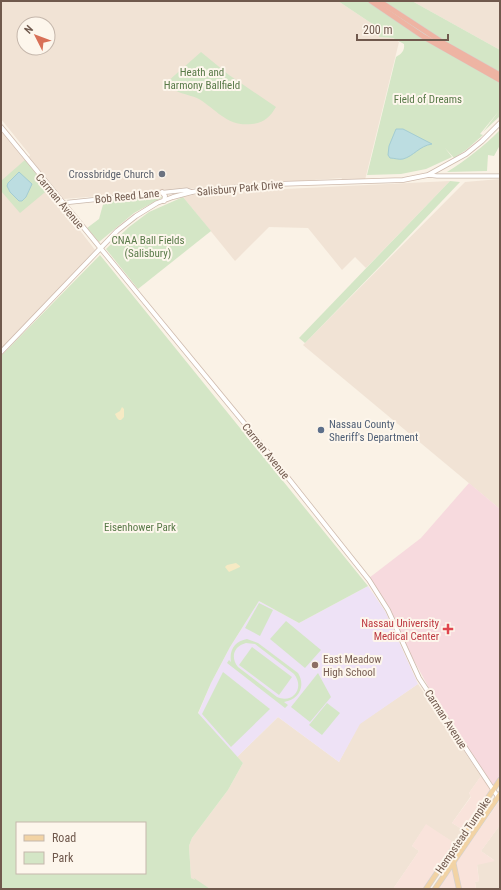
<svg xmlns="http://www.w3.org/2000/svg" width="501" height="890" viewBox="0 0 501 890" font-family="'Roboto Condensed',sans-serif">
<rect width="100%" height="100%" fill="#faf2e6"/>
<g fill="#f1e3d5" fill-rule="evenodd">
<path d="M1,1H338L380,29L379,37L393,38L399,42L365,180H341L342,178L171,190L64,199L29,157L30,155L1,119ZM24,24H48V48H24Z"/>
<polygon points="412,1 500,1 500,50"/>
<polygon points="1,128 95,250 82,265 1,349"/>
<polygon points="500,179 500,509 303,345 465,182"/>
<polygon points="450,181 366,268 355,257 342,270 308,228 269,227 235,261 183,197 203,193"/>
<polygon points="418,684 481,776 469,793 471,796 452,823 465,831 456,844 426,825 412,846 419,851 393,889 207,889 191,878 189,846 192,838 228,790 243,763 237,757 278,717 339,762 359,724"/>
<polygon points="500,825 500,889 476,889 475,882 479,881 477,864 494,860 481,851"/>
</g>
<g fill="#f9e3db">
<polygon points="481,776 491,791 465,831 452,823 471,797 469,793"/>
<polygon points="500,800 500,825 481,851 495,861 477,865 479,881 475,882 476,889 461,889 456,863"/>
<polygon points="426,824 456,844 425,889 393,889 419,851 412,846"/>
<polygon points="454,862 459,889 435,889"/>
</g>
<polygon fill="#eee2f6" points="368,586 385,611 418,684 360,724 339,762 278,717 237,757 198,714 211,683 230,647 259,601 299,623"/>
<polygon fill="#f7dade" points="469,483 500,509 500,780 494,786 441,710 369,578 421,538"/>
<g fill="#d4e6c6" fill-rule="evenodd">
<path d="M338,1H367L411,31L500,82V102L497,100L500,102V116L483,132L499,111L480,134L483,135L466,150L454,158L445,148L452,157L426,169L401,174L367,175L396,57C401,54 405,51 404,44L393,38L379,37L380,29Z"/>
<polygon points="382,1 412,1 500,50 500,73 435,36"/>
<path d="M201,52L229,75L276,107C270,117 264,123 252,124C228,127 218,111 199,99C193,96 187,95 181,93C175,91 171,87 167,82Z"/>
<path d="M500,130V145L494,156L488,155L487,171L447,172C466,160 484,146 500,130Z"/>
<polygon points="26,159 50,188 20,213 1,191 1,181"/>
<polygon points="450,181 460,182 384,262 305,343 299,338"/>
<polygon points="153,196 163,197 134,213 99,242 87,228 99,219 104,201"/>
<polygon points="183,197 211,231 138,289 106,249 129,227 149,212"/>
<path d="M100,255L368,586L299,623L259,601L230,647L211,683L198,713L243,763L228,790L192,838L189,846L191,878L195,880L194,878L210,889H1V356ZM17,823H145V873H17Z"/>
<polygon points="259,603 273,610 260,636 245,628"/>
<polygon points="286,621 321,650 305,668 270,639"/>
<path d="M247,639L258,643L298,673C306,686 299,700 284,702L288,705L285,708L227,663L229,660L231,662C229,650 235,641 247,639ZM246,643L255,644L294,674C305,688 293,704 277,697L238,667C230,657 234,646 246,643Z"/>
<polygon points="252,647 292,677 279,695 239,665"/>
<polygon points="223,672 270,709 231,747 202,714"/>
<polygon points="318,673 331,697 310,722 291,707"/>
<polygon points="327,703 340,713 322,735 309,725"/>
</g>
<g fill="#f6eac4">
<polygon points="122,407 124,409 124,417 121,420 119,420 117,418 115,414 120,411"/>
<polygon points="236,563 240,566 240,567 229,572 225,567 227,565"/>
</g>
<g fill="#bcdde1" stroke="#a3ccd2">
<path d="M396,129H403L432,144C419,146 414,156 403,159C399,160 394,158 390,158L388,155L389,146Z"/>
<polygon points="19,172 32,184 26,197 22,201 19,201 10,192 7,186 8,183"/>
</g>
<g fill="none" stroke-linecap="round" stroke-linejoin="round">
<defs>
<g id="tertiary">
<polyline points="428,175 437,176 500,176"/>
<polyline points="62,203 187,190 192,192"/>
</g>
<g id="secondary">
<polyline points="1,127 254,435 369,580 388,610 419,678 498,797"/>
<polyline points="162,192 165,196 164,201"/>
<polyline points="1,352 117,231 136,216 157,203 173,197 192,192 204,190 277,184 403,180 428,175 466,154 482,141 500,123"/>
</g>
<g id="primary">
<polyline points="451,852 459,889"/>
<polyline points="426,889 500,780"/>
<polyline points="435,889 500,794"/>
</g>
<g id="motorway">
<polyline points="371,1 424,37 500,80"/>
<polyline points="379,1 445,44 500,75"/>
</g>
</defs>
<use href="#tertiary" stroke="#cab9ad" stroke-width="5"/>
<use href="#secondary" stroke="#cfbbae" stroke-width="5.5"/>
<use href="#primary" stroke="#d7d1cd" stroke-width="6"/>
<use href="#motorway" stroke="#d7d1cd" stroke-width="6"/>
<use href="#tertiary" stroke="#fff" stroke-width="3.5"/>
<use href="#secondary" stroke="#fff" stroke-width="4"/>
<use href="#primary" stroke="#f2d3a4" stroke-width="4.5"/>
<use href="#motorway" stroke="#eeb4a3" stroke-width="5"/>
</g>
<circle fill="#6b7280" stroke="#fdf6ec" stroke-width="1.5" cx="162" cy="174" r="4"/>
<circle fill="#5c6f8a" stroke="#fdf6ec" stroke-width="1.5" cx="321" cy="430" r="4"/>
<path fill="#e0444e" stroke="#fdf6ec" stroke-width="1.5" d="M446 623h4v4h4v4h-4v4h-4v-4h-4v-4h4z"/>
<circle fill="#8d6e63" stroke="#fdf6ec" stroke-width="1.5" cx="315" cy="665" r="4"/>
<g text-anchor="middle" stroke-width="4" stroke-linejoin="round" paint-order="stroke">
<g font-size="11" fill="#597a49" stroke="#fdf6ec">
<text x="202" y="76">Heath and<tspan x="202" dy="13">Harmony Ballfield</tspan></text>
<text x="428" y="103">Field of Dreams</text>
<text x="148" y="244">CNAA Ball Fields<tspan x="148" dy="13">(Salisbury)</tspan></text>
<text x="140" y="531">Eisenhower Park</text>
</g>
<g font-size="11" fill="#5b616d" stroke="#fdf6ec" text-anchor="end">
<text x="154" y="178">Crossbridge Church</text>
</g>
<g font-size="11" fill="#70594d" stroke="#fdf6ec">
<text transform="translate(240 188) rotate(-5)" y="4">Salisbury Park Drive</text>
<text transform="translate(127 196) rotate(-6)" y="4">Bob Reed Lane</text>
<text transform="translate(60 201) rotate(50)" y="4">Carman Avenue</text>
<text transform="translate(266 451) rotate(51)" y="4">Carman Avenue</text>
<text transform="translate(446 719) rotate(57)" y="4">Carman Avenue</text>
<text transform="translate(463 835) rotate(-56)" y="4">Hempstead Turnpike</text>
</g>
<g font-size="11" fill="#4e5e75" stroke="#fdf6ec" text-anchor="start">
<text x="329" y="428">Nassau County<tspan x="329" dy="13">Sheriff's Department</tspan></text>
</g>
<g font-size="11" fill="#be3a42" stroke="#fdf6ec" text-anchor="end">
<text x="439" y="627">Nassau University<tspan x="439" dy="13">Medical Center</tspan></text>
</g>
<g font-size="11" fill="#785e54" stroke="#fdf6ec" text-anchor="start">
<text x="323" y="663">East Meadow<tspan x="323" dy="13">High School</tspan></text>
</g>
</g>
<rect width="501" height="890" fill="none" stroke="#70594d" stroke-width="4"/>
<rect x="16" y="822" width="130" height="52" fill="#fdf6ec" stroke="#c5b7ac"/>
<rect x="24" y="835" width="20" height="6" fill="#f2d3a4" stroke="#c5b7ac"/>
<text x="52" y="842" font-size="12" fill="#70594d">Road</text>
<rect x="24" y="852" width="20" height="12" fill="#d4e6c6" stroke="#c5b7ac"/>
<text x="52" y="862" font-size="12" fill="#70594d">Park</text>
<g transform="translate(36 36) rotate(312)"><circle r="19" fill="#fdf6ec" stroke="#c5b7ac"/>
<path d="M0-3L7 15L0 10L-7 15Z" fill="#d87057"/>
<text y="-6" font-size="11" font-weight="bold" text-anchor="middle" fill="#70594d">N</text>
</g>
<path d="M357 34v6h91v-6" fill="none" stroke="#70594d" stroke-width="2"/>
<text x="363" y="34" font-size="12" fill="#70594d" stroke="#fdf6ec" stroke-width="3" paint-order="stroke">200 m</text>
</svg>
